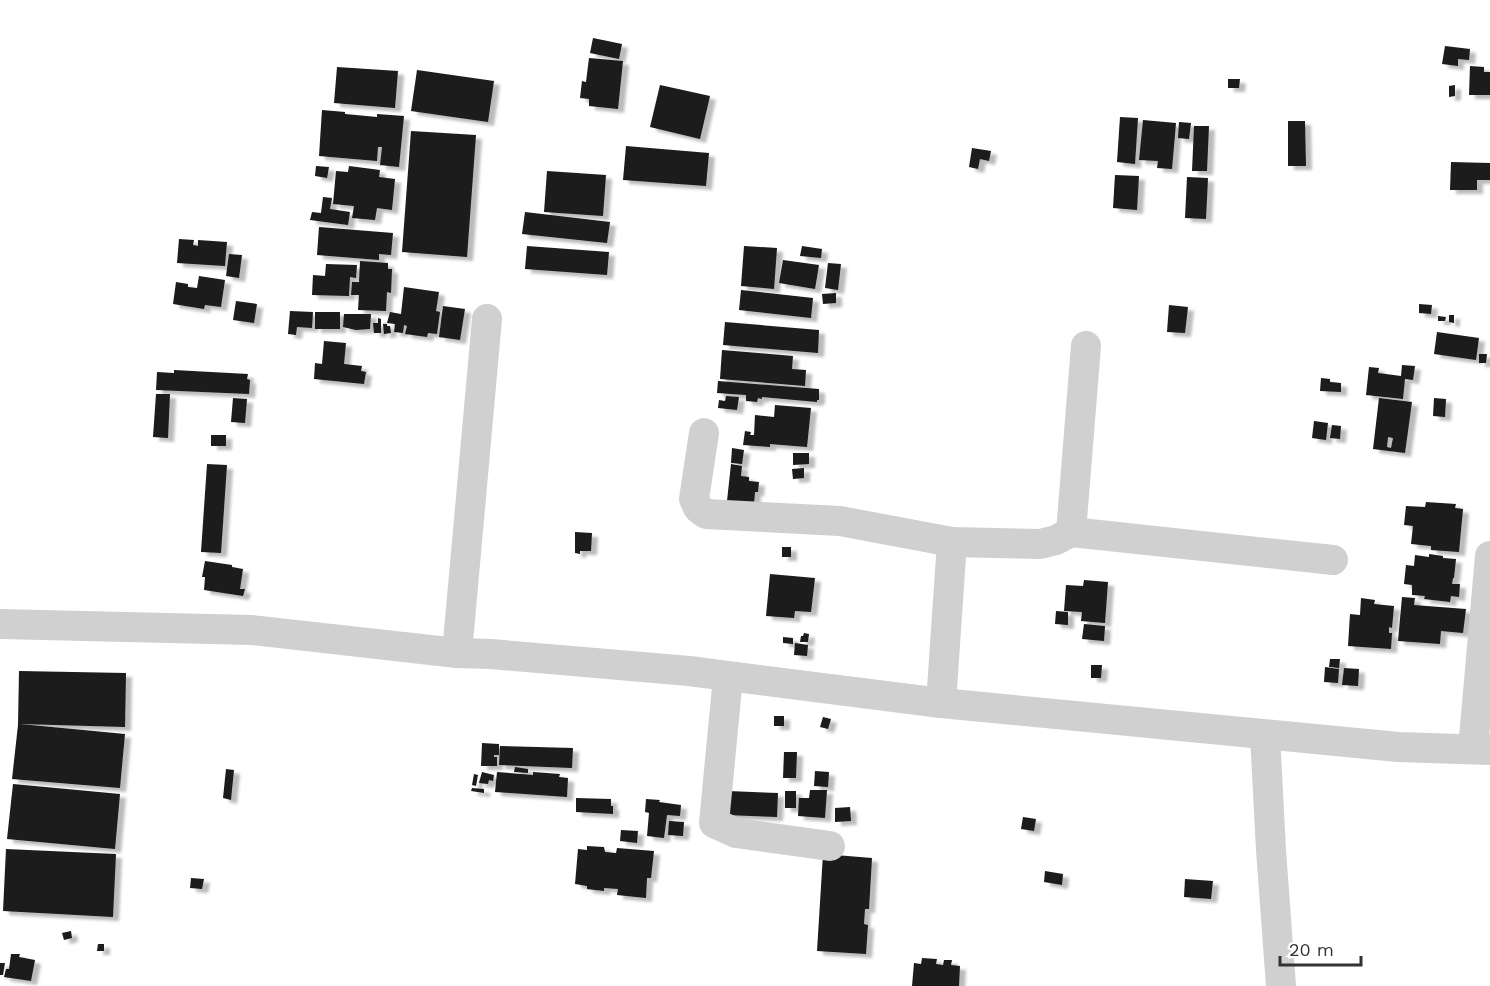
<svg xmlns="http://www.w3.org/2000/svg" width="1490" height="986" viewBox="0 0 1490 986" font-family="'Work Sans',sans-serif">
<defs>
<filter id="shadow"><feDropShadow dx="6" dy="4" stdDeviation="1.5" flood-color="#0004"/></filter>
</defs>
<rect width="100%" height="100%" fill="#fff"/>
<g fill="#1a1a1a" fill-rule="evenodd" filter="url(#shadow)">
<polygon points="593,38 622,44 619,59 590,53"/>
<polygon points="1445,46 1470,49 1469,60 1458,59 1458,66 1442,64"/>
<polygon points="589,58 623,61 618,109 589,106 589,99 580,98 582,81 586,82"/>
<polygon points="1470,66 1484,67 1484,72 1490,72 1490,95 1469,95"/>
<polygon points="337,67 398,71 395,108 334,103"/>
<polygon points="417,70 494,81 488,122 411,111"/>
<polygon points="1228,79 1240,79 1239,88 1228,88"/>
<polygon points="660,85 710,96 700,139 650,127"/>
<polygon points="1455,85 1455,96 1449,97 1449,86"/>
<polygon points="322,110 345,112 345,114 377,117 377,114 404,116 399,167 380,165 382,147 378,147 377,161 319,156"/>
<polygon points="1120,117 1138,118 1135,164 1117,162"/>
<polygon points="1143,120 1176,123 1172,169 1157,168 1158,161 1139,160"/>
<polygon points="1288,121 1305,121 1306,166 1288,166"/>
<polygon points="1179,122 1191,123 1189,139 1178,138"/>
<polygon points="1194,126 1209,126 1207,171 1192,171"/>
<polygon points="411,131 476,135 467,257 402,252"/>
<polygon points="626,146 709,153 706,186 623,180"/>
<polygon points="972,148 991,151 989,161 980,159 978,169 969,167"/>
<polygon points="1451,162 1490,163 1490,180 1477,180 1477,190 1450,190"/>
<polygon points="316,166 329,167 327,178 315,176"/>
<polygon points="349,166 380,170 379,177 395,179 392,210 377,208 375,220 352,218 354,206 333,204 336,171 348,172"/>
<polygon points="547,171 606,175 603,216 544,212"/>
<polygon points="1115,175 1139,176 1137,210 1113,208"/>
<polygon points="1187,177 1208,178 1206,219 1185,218"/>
<polygon points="323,197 332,198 330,209 350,212 348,225 310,220 312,212 321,213"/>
<polygon points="525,212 610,222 607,243 522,234"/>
<polygon points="319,227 393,233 391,255 379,254 379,260 317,255"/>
<polygon points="179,239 194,240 193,245 198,246 198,240 227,242 225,266 177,263"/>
<polygon points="527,246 609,252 607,275 525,269"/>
<polygon points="744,246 777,248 774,289 741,286"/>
<polygon points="802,246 822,249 821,258 800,256"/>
<polygon points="229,254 242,255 239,278 226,276"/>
<polygon points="783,260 819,265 815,289 779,283"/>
<polygon points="360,261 388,263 388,269 392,269 391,293 387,292 386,311 358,310 359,295 351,295 352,282 359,282"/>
<polygon points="828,263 841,264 838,290 825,288"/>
<polygon points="326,264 357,265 356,278 350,277 349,296 312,295 313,275 325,276"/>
<polygon points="199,276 225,280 221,307 205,305 204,309 173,304 176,282 188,284 188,287 197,288"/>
<polygon points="404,287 439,292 436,311 440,312 437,334 428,333 427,337 405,334 407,326 404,325 403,333 394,332 395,324 387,323 390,312 401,314"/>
<polygon points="741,290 813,298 811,318 739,310"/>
<polygon points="836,293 836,303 823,304 822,294"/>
<polygon points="236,301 257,304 254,323 233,320"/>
<polygon points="1419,304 1432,305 1431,314 1419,313"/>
<polygon points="1169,305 1188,307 1185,333 1167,332"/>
<polygon points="443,306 465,309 460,340 439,337"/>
<polygon points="290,311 313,312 312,328 297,327 296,335 288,334"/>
<rect x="315" y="312" width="25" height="17"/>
<polygon points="344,314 371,314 370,329 356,330 343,327"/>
<polygon points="1449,315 1454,315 1454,323 1449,322"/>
<polygon points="1438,316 1446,317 1445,321 1438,321"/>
<polygon points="378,318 381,319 381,333 374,333 373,323 378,323"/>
<polygon points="725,322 819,330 818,353 723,345"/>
<polygon points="383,324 387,324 387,326 390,326 391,333 384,334"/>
<polygon points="1437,332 1479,338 1476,360 1434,354"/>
<polygon points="324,341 346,343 344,364 362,366 361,371 366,372 364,384 314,379 315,363 322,364"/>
<polygon points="722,350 793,356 792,369 806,370 805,386 720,379"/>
<polygon points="1479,354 1487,354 1486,363 1479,363"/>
<polygon points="1402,365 1415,366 1413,380 1405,379 1403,399 1366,395 1369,367 1379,368 1378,373 1401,376"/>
<polygon points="174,370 248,374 247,379 250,380 249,394 156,390 157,372 174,373"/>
<polygon points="1321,378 1330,379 1330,382 1341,383 1341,392 1320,391"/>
<polygon points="718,381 819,389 819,400 817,400 817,402 762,397 762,399 758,398 757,402 746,401 746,395 717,393"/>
<polygon points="156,394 170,394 168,438 153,437"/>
<polygon points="726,396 739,397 737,410 718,408 719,400 725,401"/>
<polygon points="233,398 247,399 245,423 231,422"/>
<path d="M1379,398L1412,402L1405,453L1373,449ZM1388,437L1393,438L1391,448L1387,447Z"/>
<polygon points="1434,398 1446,399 1445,417 1433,416"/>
<polygon points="775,405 811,408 807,447 770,444 770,447 743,445 745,431 751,432 750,435 754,435 755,415 774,417"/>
<polygon points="1314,421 1328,423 1326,440 1312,438"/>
<polygon points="1332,425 1341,426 1340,439 1330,438"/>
<rect x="211" y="435" width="15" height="11"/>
<polygon points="732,448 744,450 742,464 731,463"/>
<polygon points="793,453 809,453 809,464 793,465"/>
<polygon points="207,464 227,465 221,553 201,552"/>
<polygon points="731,464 742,466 741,476 749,477 749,481 759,482 758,492 755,492 754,504 727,501"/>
<polygon points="804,468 804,478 793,479 792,469"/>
<polygon points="1426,502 1456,504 1455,508 1463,509 1459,552 1431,550 1431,546 1411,544 1413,526 1404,525 1406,506 1425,507"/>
<polygon points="575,532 592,533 591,551 580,551 580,554 575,553"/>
<rect x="782" y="547" width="9" height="10"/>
<polygon points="1429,554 1443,556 1443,558 1456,559 1454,578 1453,578 1452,584 1460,584 1459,597 1451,596 1450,602 1424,599 1425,596 1412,595 1412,585 1404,584 1406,565 1414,566 1415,555 1429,557"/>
<polygon points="205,561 232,565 232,567 243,569 240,589 245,589 243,596 204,590 205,577 202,577"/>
<polygon points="770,574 815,578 811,612 795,611 794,618 766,616"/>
<polygon points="1084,580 1108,582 1105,623 1081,621 1082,612 1064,611 1066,585 1083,586"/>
<polygon points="1402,597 1415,598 1414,605 1466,609 1463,633 1441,631 1440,644 1398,641"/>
<polygon points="1361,598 1375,600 1374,604 1394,606 1392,628 1389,627 1389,633 1392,633 1391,649 1348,646 1350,614 1360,615"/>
<polygon points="1056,611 1068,612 1068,625 1055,624"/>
<polygon points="1084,624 1105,626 1104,641 1082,639"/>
<polygon points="804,633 809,634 808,642 800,642 801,636 803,636"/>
<polygon points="783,637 793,638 793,644 783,643"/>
<polygon points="795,643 808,645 807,656 794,655"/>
<polygon points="1330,659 1340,659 1339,668 1329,667"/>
<polygon points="1091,665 1102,665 1101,678 1091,678"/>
<polygon points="1325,667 1339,669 1338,683 1324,682"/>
<polygon points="1344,668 1359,669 1358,686 1342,685"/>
<polygon points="19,671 126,673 125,727 20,724 125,734 120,788 12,779 18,725"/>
<rect x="774" y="716" width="10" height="10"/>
<polygon points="823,717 831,719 828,729 820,727"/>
<polygon points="482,743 499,744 499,755 494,755 494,757 497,757 497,766 481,766"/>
<polygon points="500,746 573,748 572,768 499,765"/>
<polygon points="784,752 797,752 796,778 783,778"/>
<polygon points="515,767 528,769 528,773 514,772"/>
<polygon points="226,769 234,770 231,800 223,798"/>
<polygon points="815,771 829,772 828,787 814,786"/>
<polygon points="482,772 494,775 493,781 489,780 488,784 479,783"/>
<polygon points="497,772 533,775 533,772 560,774 559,777 568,778 567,797 495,792"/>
<polygon points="474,774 478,775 476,786 472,785"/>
<polygon points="13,784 120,794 115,849 7,839"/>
<polygon points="472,788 484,789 484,793 471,791"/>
<polygon points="810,790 827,790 825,818 798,816 799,798 809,798"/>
<polygon points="728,791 778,793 777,817 726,815"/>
<rect x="785" y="791" width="11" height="17"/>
<polygon points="576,798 611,799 611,806 613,806 613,814 576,812"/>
<polygon points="646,799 660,800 659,802 681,805 680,816 667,815 664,838 647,836 649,813 645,812"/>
<polygon points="850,807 851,821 835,822 835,808"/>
<polygon points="1023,817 1036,819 1034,831 1021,829"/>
<polygon points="669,821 684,822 683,836 668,835"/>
<polygon points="621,830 638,831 637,843 620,841"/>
<polygon points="587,846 604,847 605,852 616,853 617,848 654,851 651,878 647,878 646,898 617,895 618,889 604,888 604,891 587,889 587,886 575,884 578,849 587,850"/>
<polygon points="6,849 116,854 113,917 3,911"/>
<polygon points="823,854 872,858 869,909 865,909 864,924 868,925 866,954 817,951"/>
<polygon points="1045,871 1063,874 1062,885 1044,882"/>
<polygon points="191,878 204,879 202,889 190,888"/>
<polygon points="1185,879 1213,881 1211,899 1184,897"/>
<polygon points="71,931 72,938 64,940 62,933"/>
<polygon points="98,944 104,944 104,951 97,951"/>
<polygon points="11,954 20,954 19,957 35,960 31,981 4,977 6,969 9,969"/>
<polygon points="922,958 937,959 936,964 943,965 944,960 952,960 951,965 960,966 959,986 912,986 914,963 921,964"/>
<polygon points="0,963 5,963 3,975 0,975"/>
</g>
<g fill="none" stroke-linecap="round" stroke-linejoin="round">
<g stroke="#d0d0d0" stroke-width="30">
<polyline points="704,433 694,499 698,508 706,514 840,521 952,542 1040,544 1056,540 1071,532 1086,346"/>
<polyline points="1071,532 1333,560"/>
<polyline points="0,624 252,630 457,653 491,654 689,671 941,703 1398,747 1490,750"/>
<polyline points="457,653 487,319"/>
<polyline points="728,677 714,823 736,833 830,846"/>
<polyline points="941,703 952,542"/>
<polyline points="1265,735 1271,850 1281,986"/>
<polyline points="1473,749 1490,556"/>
</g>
</g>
<path d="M1280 956v9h81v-9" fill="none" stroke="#333333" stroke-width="3"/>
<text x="1289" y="956" font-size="18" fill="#333333" stroke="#ffffff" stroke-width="4.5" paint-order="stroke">20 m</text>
</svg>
